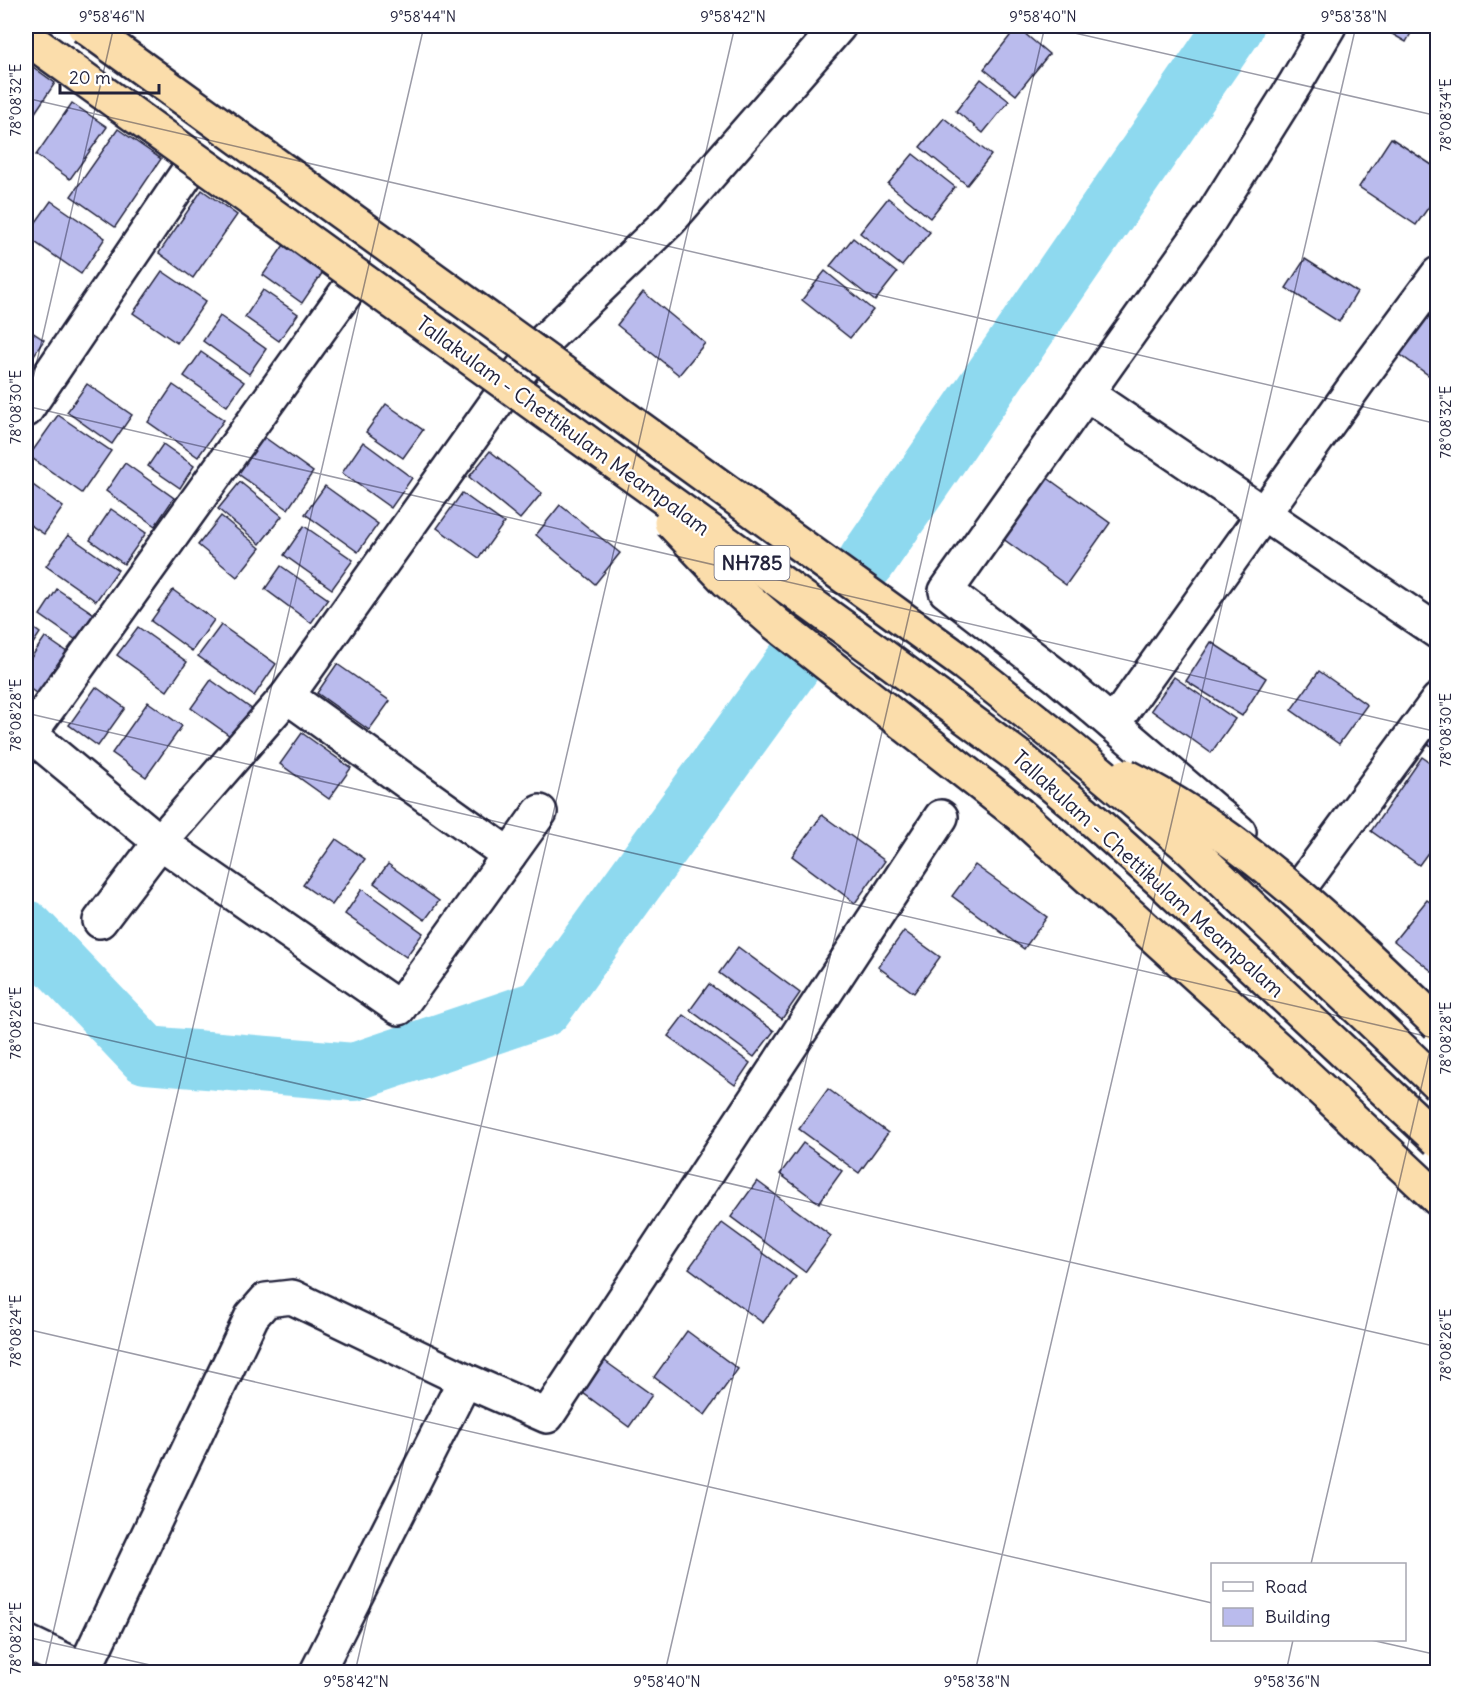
<svg xmlns="http://www.w3.org/2000/svg" width="1463" height="1698" viewBox="0 0 1463 1698" font-family="Delius,sans-serif">
<rect width="100%" height="100%" fill="#fff"/>
<filter id="ink" filterUnits="userSpaceOnUse"><feTurbulence type="fractalNoise" baseFrequency=".0167" numOctaves="2"/><feDisplacementMap in="SourceGraphic" scale="12" xChannelSelector="R" yChannelSelector="G"/><feConvolveMatrix kernelMatrix="1 2 1 2 8 2 1 2 1" color-interpolation-filters="sRGB"/></filter>
<g filter="url(#ink)">
<g fill="none" stroke-linecap="round" stroke-linejoin="round">
<g stroke="#8ed9ef" stroke-width="58">
<polyline points="867,561 1235,26"/>
<polyline points="26,929 146,1055 354,1072 543,1008 792,665"/>
</g>
</g>
<g fill="#babbed" stroke="#22223b" stroke-width="1.5">
<polygon points="1378,26 1415,26 1406,42"/>
<polygon points="1017,27 1049,54 1016,95 984,69"/>
<polygon points="26,62 55,83 26,126"/>
<polygon points="981,79 1009,101 983,133 956,111"/>
<polygon points="72,103 107,127 70,179 36,155"/>
<polygon points="944,118 991,155 967,185 920,147"/>
<polygon points="118,129 161,159 115,227 71,196"/>
<polygon points="1391,138 1438,169 1438,194 1416,225 1359,187"/>
<polygon points="913,154 955,187 930,218 888,184"/>
<polygon points="202,190 237,215 193,278 159,253"/>
<polygon points="888,198 930,232 902,266 860,233"/>
<polygon points="51,201 105,238 81,274 26,236"/>
<polygon points="853,238 897,273 875,301 830,266"/>
<polygon points="286,242 325,269 302,303 263,275"/>
<polygon points="1305,259 1357,292 1339,322 1286,288"/>
<polygon points="162,271 206,301 177,343 133,313"/>
<polygon points="825,271 873,310 850,338 802,300"/>
<polygon points="263,290 298,314 279,341 245,317"/>
<polygon points="643,292 705,343 679,375 617,325"/>
<polygon points="1426,300 1438,309 1438,382 1391,348"/>
<polygon points="220,316 266,349 249,374 203,341"/>
<polygon points="26,328 44,340 26,367"/>
<polygon points="201,352 244,382 227,406 184,376"/>
<polygon points="87,384 132,415 112,444 67,412"/>
<polygon points="173,385 224,420 198,457 148,422"/>
<polygon points="386,404 423,430 403,458 366,432"/>
<polygon points="58,415 111,451 82,493 29,456"/>
<polygon points="257,432 313,472 288,509 231,469"/>
<polygon points="363,442 412,478 391,508 342,473"/>
<polygon points="163,444 194,466 180,488 148,466"/>
<polygon points="490,451 542,493 520,519 469,477"/>
<polygon points="125,463 174,498 155,526 106,491"/>
<polygon points="1046,477 1110,523 1066,585 1002,538"/>
<polygon points="26,480 63,507 44,534 26,522"/>
<polygon points="240,482 282,516 260,544 218,509"/>
<polygon points="325,486 378,524 358,552 305,514"/>
<polygon points="462,493 504,523 479,558 437,528"/>
<polygon points="560,505 620,553 595,584 536,535"/>
<polygon points="111,509 146,533 124,564 90,540"/>
<polygon points="221,516 260,548 237,577 198,545"/>
<polygon points="304,526 353,560 332,589 284,555"/>
<polygon points="68,535 118,570 96,601 46,566"/>
<polygon points="281,566 328,599 311,623 265,589"/>
<polygon points="57,589 97,616 79,642 40,615"/>
<polygon points="173,590 214,620 192,651 151,621"/>
<polygon points="26,623 40,633 26,654"/>
<polygon points="221,625 276,664 254,696 198,656"/>
<polygon points="138,627 187,662 167,691 117,655"/>
<polygon points="45,637 71,655 42,697 26,686 26,665"/>
<polygon points="1211,642 1266,678 1242,716 1186,681"/>
<polygon points="337,664 390,701 369,730 317,693"/>
<polygon points="1319,671 1367,705 1339,744 1291,710"/>
<polygon points="1174,677 1235,719 1211,753 1151,710"/>
<polygon points="211,680 253,710 233,738 191,708"/>
<polygon points="96,687 125,708 98,746 69,725"/>
<polygon points="148,702 182,726 146,777 112,753"/>
<polygon points="1438,731 1438,750 1428,744"/>
<polygon points="302,733 351,768 329,799 280,764"/>
<polygon points="1422,757 1438,768 1438,839 1419,865 1371,831"/>
<polygon points="822,815 885,861 855,903 792,856"/>
<polygon points="336,839 365,859 332,905 303,885"/>
<polygon points="388,864 439,901 425,920 374,883"/>
<polygon points="975,865 1047,917 1024,949 952,896"/>
<polygon points="362,889 423,933 406,957 345,914"/>
<polygon points="1427,900 1438,908 1438,976 1394,941"/>
<polygon points="904,931 940,957 914,993 878,967"/>
<polygon points="738,947 800,993 782,1019 719,973"/>
<polygon points="709,984 774,1031 754,1057 690,1010"/>
<polygon points="684,1015 750,1063 735,1085 668,1036"/>
<polygon points="828,1089 888,1133 859,1173 799,1129"/>
<polygon points="803,1143 842,1171 819,1203 780,1174"/>
<polygon points="757,1181 831,1236 805,1272 731,1217"/>
<polygon points="722,1223 796,1277 763,1323 689,1268"/>
<polygon points="687,1331 738,1369 705,1415 654,1377"/>
<polygon points="602,1359 652,1395 629,1427 579,1390"/>
</g>
<g fill="none" stroke-linecap="round" stroke-linejoin="round">
<defs>
<g id="minor">
<polyline points="1087,394 1438,632"/>
<polyline points="26,410 189,170"/>
<polyline points="287,696 509,855"/>
<polyline points="1113,724 1360,379 1438,274"/>
<polyline points="26,731 160,842 399,1008 540,812"/>
<polyline points="26,739 350,287"/>
<polyline points="1239,832 1059,678 946,591 1209,221 1295,84 1329,26"/>
<polyline points="1301,886 1438,700"/>
<polyline points="100,921 160,842 287,696 501,396 543,342 670,220 839,26"/>
<polyline points="26,1642 89,1672"/>
<polyline points="83,1672 252,1316 266,1300 292,1297 465,1380"/>
<polyline points="317,1672 465,1380 547,1416 941,817"/>
</g>
<polyline id="trunk" points="1020,815 1278,1049 1438,1199"/>
</defs>
<use href="#minor" stroke="#22223b" stroke-width="38"/>
<use href="#trunk" stroke="#22223b" stroke-width="38"/>
<use href="#minor" stroke="#fff" stroke-width="33"/>
<use href="#trunk" stroke="#fbddab" stroke-width="33"/>
<defs>
<g id="trunk-bridge">
<polyline points="84,26 965,664 1073,750 1184,843 1438,1084"/>
<polyline points="26,37 883,656 1019,757 1083,811 1162,882 1438,1140"/>
<polyline points="671,522 726,580 775,623 1020,815"/>
<path d="M1126,776C1245,835 1342,933 1438,1024"/>
</g>
</defs>
<use href="#trunk-bridge" stroke="#22223b" stroke-width="38" stroke-linecap="butt"/>
<use href="#trunk-bridge" stroke="#fbddab" stroke-width="33"/>
</g>
</g>
<path fill="none" stroke="#22223b" stroke-width="1.5" stroke-opacity="0.45" d="M1044,26L1438,116M26,98L1438,424M26,406L1438,732M26,409L114,26M26,713L1438,1039M26,1021L1438,1347M26,1329L1212,1603M1311,1564L1438,1015M26,1637L181,1672M1371,1640L1438,1655M44,1672L424,26M355,1672L735,26M665,1672L1045,26M975,1672L1356,26M1286,1672L1293,1640"/>
<g text-anchor="middle" stroke-width="4.5" stroke-linejoin="round" paint-order="stroke">
<rect fill="#fff" stroke="#646476" stroke-width="1.5" x="714.5" y="546" width="75" height="34" rx="4.5"/>
<g font-size="20" font-weight="bold" fill="#22223b">
<text x="752" y="570">NH785</text>
</g>
<g font-size="21" fill="#22223b" stroke="#fff">
<text transform="translate(563 426) rotate(36)" y="7">Tallakulam - Chettikulam Meampalam</text>
<text transform="translate(1148 874) rotate(42)" y="7">Tallakulam - Chettikulam Meampalam</text>
</g>
</g>
<rect width="1463" height="1698" fill="none" stroke="#fff" stroke-width="66"/>
<rect x="1211" y="1563" width="195" height="78" fill="#ffffff" stroke="#a7a7b1" stroke-width="1.5"/>
<rect x="1223" y="1582" width="30" height="9" fill="#ffffff" stroke="#a7a7b1" stroke-width="1.5"/>
<text x="1265" y="1593" font-size="18" fill="#22223b">Road</text>
<rect x="1223" y="1608" width="30" height="18" fill="#babbed" stroke="#a7a7b1" stroke-width="1.5"/>
<text x="1265" y="1623" font-size="18" fill="#22223b">Building</text>
<path d="M60 84v9h99v-9" fill="none" stroke="#22223b" stroke-width="3"/>
<text x="69" y="84" font-size="18" fill="#22223b" stroke="#ffffff" stroke-width="4.5" paint-order="stroke">20 m</text>
<rect x="33" y="33" width="1397" height="1632" fill="none" stroke="#22223b" stroke-width="2"/>
<g font-size="15" text-anchor="middle" fill="#22223b">
<text x="112" y="22">9°58'46"N</text>
<text x="423" y="22">9°58'44"N</text>
<text x="733" y="22">9°58'42"N</text>
<text x="1043" y="22">9°58'40"N</text>
<text x="1354" y="22">9°58'38"N</text>
<text transform="translate(16 100) rotate(-90)" y="5">78°08'32"E</text>
<text transform="translate(1446 115) rotate(-90)" y="5">78°08'34"E</text>
<text transform="translate(16 407) rotate(-90)" y="5">78°08'30"E</text>
<text transform="translate(1446 422) rotate(-90)" y="5">78°08'32"E</text>
<text transform="translate(16 715) rotate(-90)" y="5">78°08'28"E</text>
<text transform="translate(1446 730) rotate(-90)" y="5">78°08'30"E</text>
<text transform="translate(16 1023) rotate(-90)" y="5">78°08'26"E</text>
<text transform="translate(1446 1038) rotate(-90)" y="5">78°08'28"E</text>
<text transform="translate(16 1331) rotate(-90)" y="5">78°08'24"E</text>
<text transform="translate(1446 1345) rotate(-90)" y="5">78°08'26"E</text>
<text transform="translate(16 1638) rotate(-90)" y="5">78°08'22"E</text>
<text x="356" y="1687">9°58'42"N</text>
<text x="667" y="1687">9°58'40"N</text>
<text x="977" y="1687">9°58'38"N</text>
<text x="1287" y="1687">9°58'36"N</text>
</g>
</svg>
